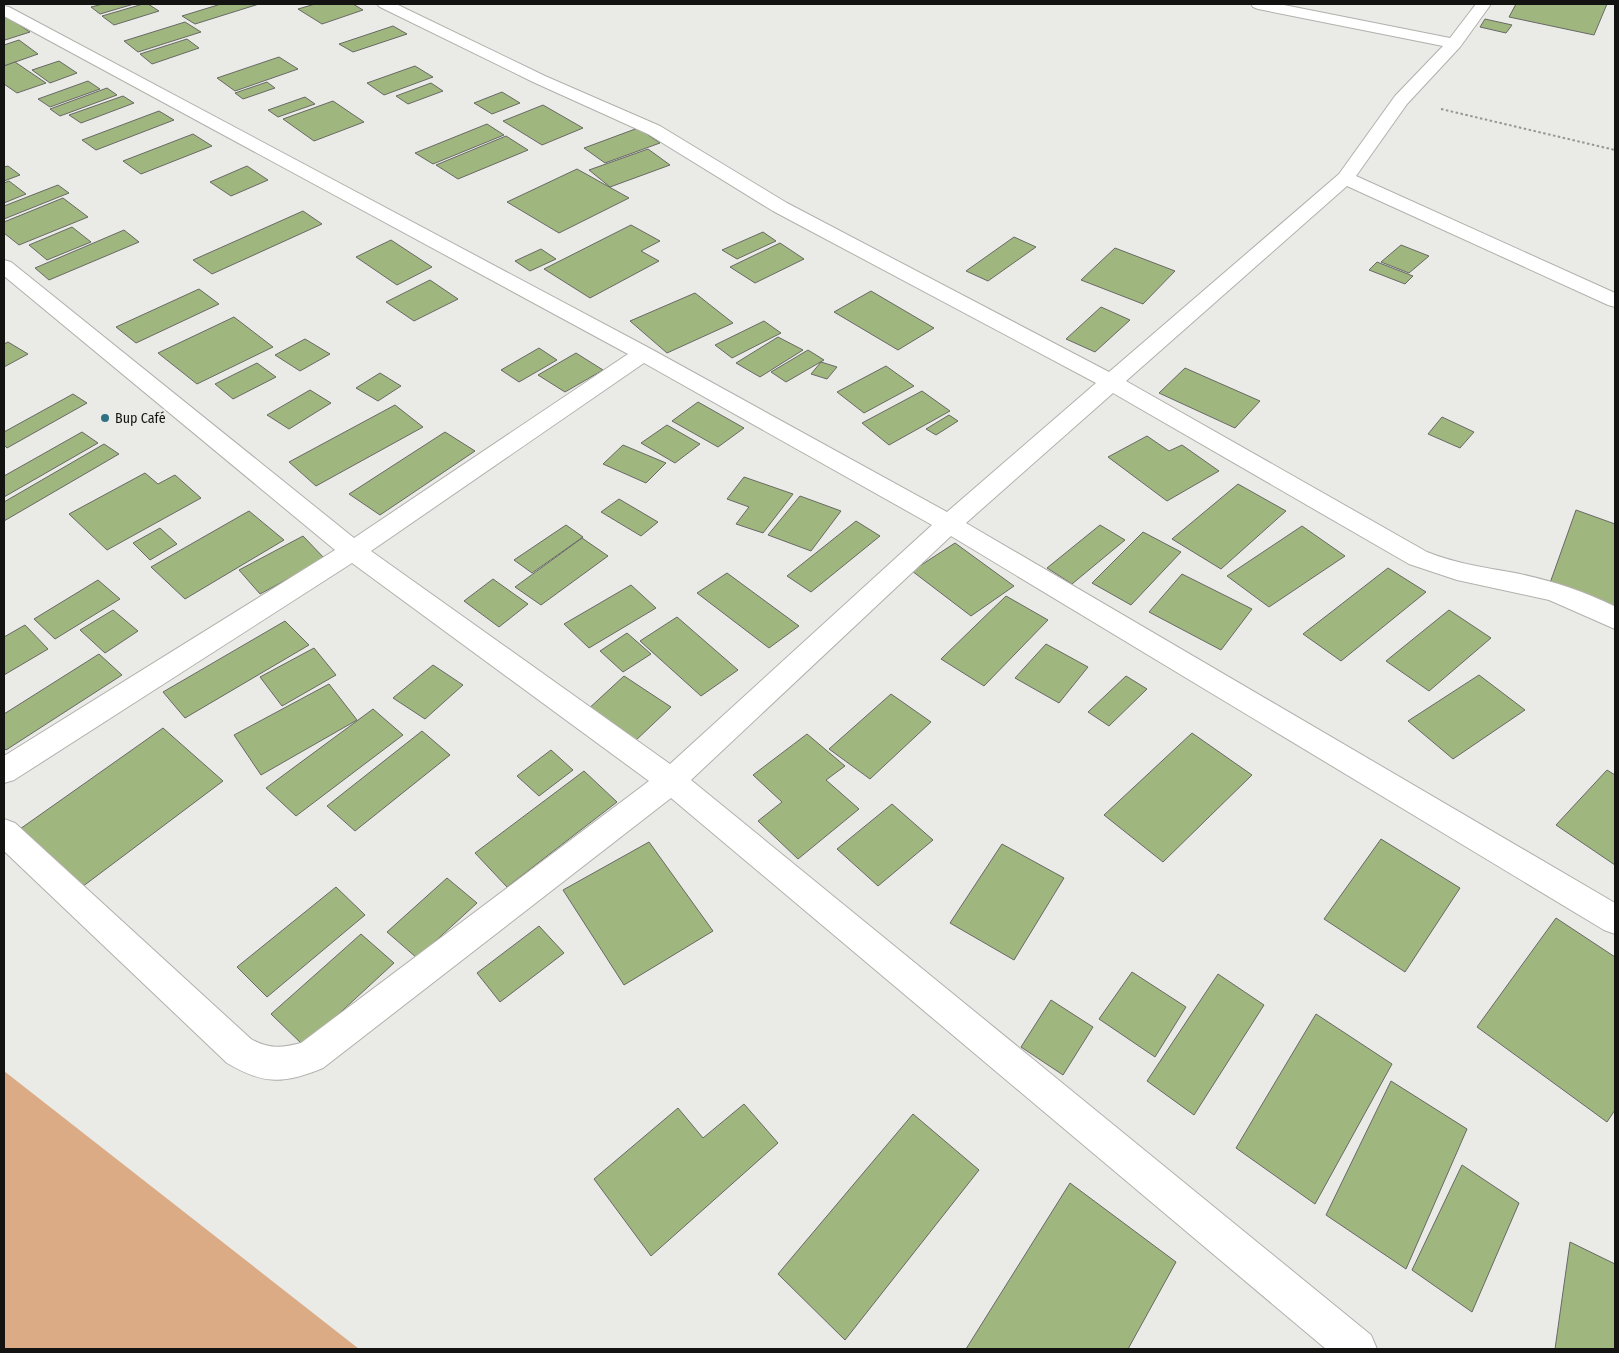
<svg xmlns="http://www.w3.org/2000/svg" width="1619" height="1353" viewBox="0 0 1619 1353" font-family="'Fira Sans Condensed',sans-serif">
<rect width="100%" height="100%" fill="#eaeae6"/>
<polygon fill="#dbab85" points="4,1071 359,1349 4,1349"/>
<g fill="#a0b67f" stroke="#686966">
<polygon points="103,4 134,4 100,14 91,7"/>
<polygon points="143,4 148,4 159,11 114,25 102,16"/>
<polygon points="221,4 259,4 195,24 182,16"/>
<polygon points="315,4 353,4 363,10 322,24 298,9"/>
<polygon points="1516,4 1607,4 1594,35 1509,17"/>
<polygon points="4,15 30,32 5,40 4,39"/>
<polygon points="1485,19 1512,25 1506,33 1480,27"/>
<polygon points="185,22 201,32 138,52 124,41"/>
<polygon points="393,26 407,34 353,52 339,44"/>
<polygon points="187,39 199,48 152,64 140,54"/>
<polygon points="19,40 38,54 4,66 4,45"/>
<polygon points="279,57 298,69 235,91 217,78"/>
<polygon points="59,61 77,73 50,83 32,70"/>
<polygon points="15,62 46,83 17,93 4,84 4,66"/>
<polygon points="415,66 433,77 384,95 367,83"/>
<polygon points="88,81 100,89 50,107 38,99"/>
<polygon points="267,82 275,88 243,99 235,93"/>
<polygon points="431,83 443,91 408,104 396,96"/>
<polygon points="107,88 117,95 60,116 50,109"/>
<polygon points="502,92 520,103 492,114 474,103"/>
<polygon points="123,96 134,103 81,123 69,115"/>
<polygon points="305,97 315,104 278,117 268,110"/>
<polygon points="333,101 364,122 314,141 283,119"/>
<polygon points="543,105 583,128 542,145 503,121"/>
<polygon points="159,111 174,120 96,150 82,140"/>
<polygon points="487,124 504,135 433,164 415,153"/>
<polygon points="638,128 660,143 605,163 584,148"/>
<polygon points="193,134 212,146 141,174 123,161"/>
<polygon points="506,136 528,150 458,179 436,165"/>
<polygon points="648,149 670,165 610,187 589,170"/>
<polygon points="8,166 20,175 4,181 4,167"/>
<polygon points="247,166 268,180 231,196 210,182"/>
<polygon points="577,169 629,198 559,233 507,202"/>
<polygon points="9,181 26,194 4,203 4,183"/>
<polygon points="58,185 69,193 4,219 4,206"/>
<polygon points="63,198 88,217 19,245 4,233 4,222"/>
<polygon points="303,211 322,224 212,274 193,260"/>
<polygon points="631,225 660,241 641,251 659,261 590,298 544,269"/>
<polygon points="72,227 91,242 47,260 29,245"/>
<polygon points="124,230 139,242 49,280 35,268"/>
<polygon points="763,232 776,241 737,259 722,250"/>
<polygon points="1014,237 1036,247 988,281 966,271"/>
<polygon points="391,240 432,267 397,285 356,257"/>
<polygon points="780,243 804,259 755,283 730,267"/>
<polygon points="1401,245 1429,256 1409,273 1381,262"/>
<polygon points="1115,248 1175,271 1143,304 1081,280"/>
<polygon points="541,249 556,259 530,271 515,261"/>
<polygon points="1377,262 1413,276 1405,284 1369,270"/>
<polygon points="430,280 458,299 414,321 386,302"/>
<polygon points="199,289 219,304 136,343 116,327"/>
<polygon points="871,291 934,328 898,350 834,312"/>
<polygon points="695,293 733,323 667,353 630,321"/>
<polygon points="1101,307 1130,320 1095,352 1066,339"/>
<polygon points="234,317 273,347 197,384 158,353"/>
<polygon points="764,321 781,333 732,358 715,345"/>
<polygon points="778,337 803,350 760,377 736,363"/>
<polygon points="305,339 330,354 300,371 275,355"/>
<polygon points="8,342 28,354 4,367 4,344"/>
<polygon points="539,348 557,360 519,382 501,370"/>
<polygon points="808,350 824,360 786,382 771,372"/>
<polygon points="576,353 603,370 565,392 538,375"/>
<polygon points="821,362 837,367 827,379 811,374"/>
<polygon points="257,363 276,377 233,399 215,384"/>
<polygon points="886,366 914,386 864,413 837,392"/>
<polygon points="1185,368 1260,401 1235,428 1159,393"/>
<polygon points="380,373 401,386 378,401 356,388"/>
<polygon points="310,390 331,403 289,429 267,415"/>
<polygon points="922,391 950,411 889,445 862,423"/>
<polygon points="73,394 87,403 7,448 4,445 4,432"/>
<polygon points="698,402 744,428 718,447 672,421"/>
<polygon points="395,405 423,427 316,486 289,462"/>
<polygon points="949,415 958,421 936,435 926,429"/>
<polygon points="1442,417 1474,432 1460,448 1428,434"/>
<polygon points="667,425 700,444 675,463 641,443"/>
<polygon points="82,432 98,443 4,497 4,476"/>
<polygon points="445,432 475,451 380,515 349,494"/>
<polygon points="1147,436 1169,451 1182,445 1219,471 1167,501 1108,457"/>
<polygon points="104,444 119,454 4,521 4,502"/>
<polygon points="623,445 666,463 646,483 603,464"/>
<polygon points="145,473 158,484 175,475 201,498 107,550 69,514"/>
<polygon points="744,477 793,494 763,533 736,524 749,507 727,499"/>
<polygon points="1238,484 1286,511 1221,569 1172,539"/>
<polygon points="800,496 841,511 811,551 768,535"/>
<polygon points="619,499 658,522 641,536 601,512"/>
<polygon points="1576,510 1615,524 1615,608 1550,583"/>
<polygon points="249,511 284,540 185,599 151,567"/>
<polygon points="856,521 880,536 811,592 787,576"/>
<polygon points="566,525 583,537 532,573 514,560"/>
<polygon points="1100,525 1125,540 1072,584 1047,568"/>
<polygon points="1302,526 1345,556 1269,607 1227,576"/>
<polygon points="160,528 177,544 150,560 133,543"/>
<polygon points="1143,532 1181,552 1131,605 1092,583"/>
<polygon points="303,536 325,559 260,594 239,570"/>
<polygon points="582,538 608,556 541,605 515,587"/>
<polygon points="955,543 1014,586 971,616 912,571"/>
<polygon points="1388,568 1426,592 1341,661 1303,634"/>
<polygon points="727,573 799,626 769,648 697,593"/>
<polygon points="1182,574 1252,609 1221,650 1149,612"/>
<polygon points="493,579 528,604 499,627 464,601"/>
<polygon points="98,580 120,599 55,639 34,619"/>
<polygon points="631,585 656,608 589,648 564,624"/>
<polygon points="1006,596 1048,620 984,686 941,659"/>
<polygon points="113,610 138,631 105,653 80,630"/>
<polygon points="1449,610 1491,638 1429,691 1386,661"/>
<polygon points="677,617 738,670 701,696 640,641"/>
<polygon points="285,621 309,645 185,718 163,692"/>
<polygon points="25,625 48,649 4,675 4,637"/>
<polygon points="627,633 651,654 623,672 600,651"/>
<polygon points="1046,644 1088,667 1059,703 1015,678"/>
<polygon points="314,648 336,675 282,706 260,677"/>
<polygon points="99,654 122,675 6,750 4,748 4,714"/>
<polygon points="433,665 463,685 425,719 393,698"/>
<polygon points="1479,675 1525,710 1453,759 1408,721"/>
<polygon points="624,676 671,707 633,743 585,712"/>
<polygon points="1126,676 1147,689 1109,726 1088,712"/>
<polygon points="329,684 357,720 261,775 234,735"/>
<polygon points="891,694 931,722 870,779 829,749"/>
<polygon points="373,709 403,735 296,816 266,788"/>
<polygon points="163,728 223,781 82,887 20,829"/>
<polygon points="422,731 450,755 355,831 327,806"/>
<polygon points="1192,733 1252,775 1163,862 1104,815"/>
<polygon points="807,734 845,766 826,780 859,809 798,859 758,821 782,802 753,775"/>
<polygon points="551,750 573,770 539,796 517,776"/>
<polygon points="1607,770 1615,775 1615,865 1556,825"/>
<polygon points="584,771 617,802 507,887 475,853"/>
<polygon points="892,804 933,840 878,886 837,849"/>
<polygon points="1381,839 1460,888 1405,972 1324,919"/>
<polygon points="649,842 713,931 624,985 563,890"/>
<polygon points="1002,844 1064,878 1014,960 950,923"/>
<polygon points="447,878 477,903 417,958 387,932"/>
<polygon points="336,887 365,915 267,997 237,967"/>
<polygon points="1556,918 1615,957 1615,1110 1607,1122 1477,1027"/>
<polygon points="539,926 564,953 500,1002 477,973"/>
<polygon points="361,934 394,963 304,1046 271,1014"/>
<polygon points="1132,972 1186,1007 1155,1057 1099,1019"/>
<polygon points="1218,974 1264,1005 1194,1115 1147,1081"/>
<polygon points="1051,1000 1093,1027 1063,1075 1021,1047"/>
<polygon points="1316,1014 1392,1064 1315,1204 1236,1148"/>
<polygon points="1391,1081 1467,1129 1406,1269 1326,1215"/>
<polygon points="744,1104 778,1143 651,1256 594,1179 678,1108 703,1138"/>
<polygon points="913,1114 979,1170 845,1340 778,1274"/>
<polygon points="1462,1165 1519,1203 1472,1312 1412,1270"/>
<polygon points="1070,1183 1176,1262 1128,1349 966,1349"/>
<polygon points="1570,1242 1615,1264 1615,1349 1555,1349"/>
</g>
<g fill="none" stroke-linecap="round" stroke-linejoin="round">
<defs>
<path id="street" d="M377,4H396L545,76L660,126L787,203L1109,372L1339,174L1395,96L1443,46L1258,9L1253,7L1251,4H1279L1450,38L1476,4H1491L1460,47L1407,104L1356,176L1615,293V307L1608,305L1347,186L1126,381L1427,552C1457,564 1488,568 1520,574C1552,581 1584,591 1614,606L1615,629L1549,600L1457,580L1409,564L1113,393L966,523L1615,903V934L1604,930L951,536L691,780L1371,1335L1377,1349H1326L671,798L323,1068C284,1084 264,1085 227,1063L4,851V819L15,823L251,1039C268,1049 282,1048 301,1043L649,781L352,563L14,780L4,783V756L335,550L4,276V260L11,262L354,538L628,354L4,16V6L9,7L651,349L947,512L1096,383L773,211L648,134L533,82L380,7ZM644,363L932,525L670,764L371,551Z"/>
</defs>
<use href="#street" stroke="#b1b0ac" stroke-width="2"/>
<polyline stroke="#969693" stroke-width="2" stroke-dasharray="2.5 2.5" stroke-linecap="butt" points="1441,109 1615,150"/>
<use href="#street" fill="#fff" fill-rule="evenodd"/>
</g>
<circle fill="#2f7382" stroke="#eaeae6" stroke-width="2" cx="105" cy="418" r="5"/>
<g text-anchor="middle" stroke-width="4" stroke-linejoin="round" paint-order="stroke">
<g font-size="14" fill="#131311" stroke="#eaeae6" text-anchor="start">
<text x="115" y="423">Bup Café</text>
</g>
</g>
<rect width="1619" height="1353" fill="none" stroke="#131311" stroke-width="10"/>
</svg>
